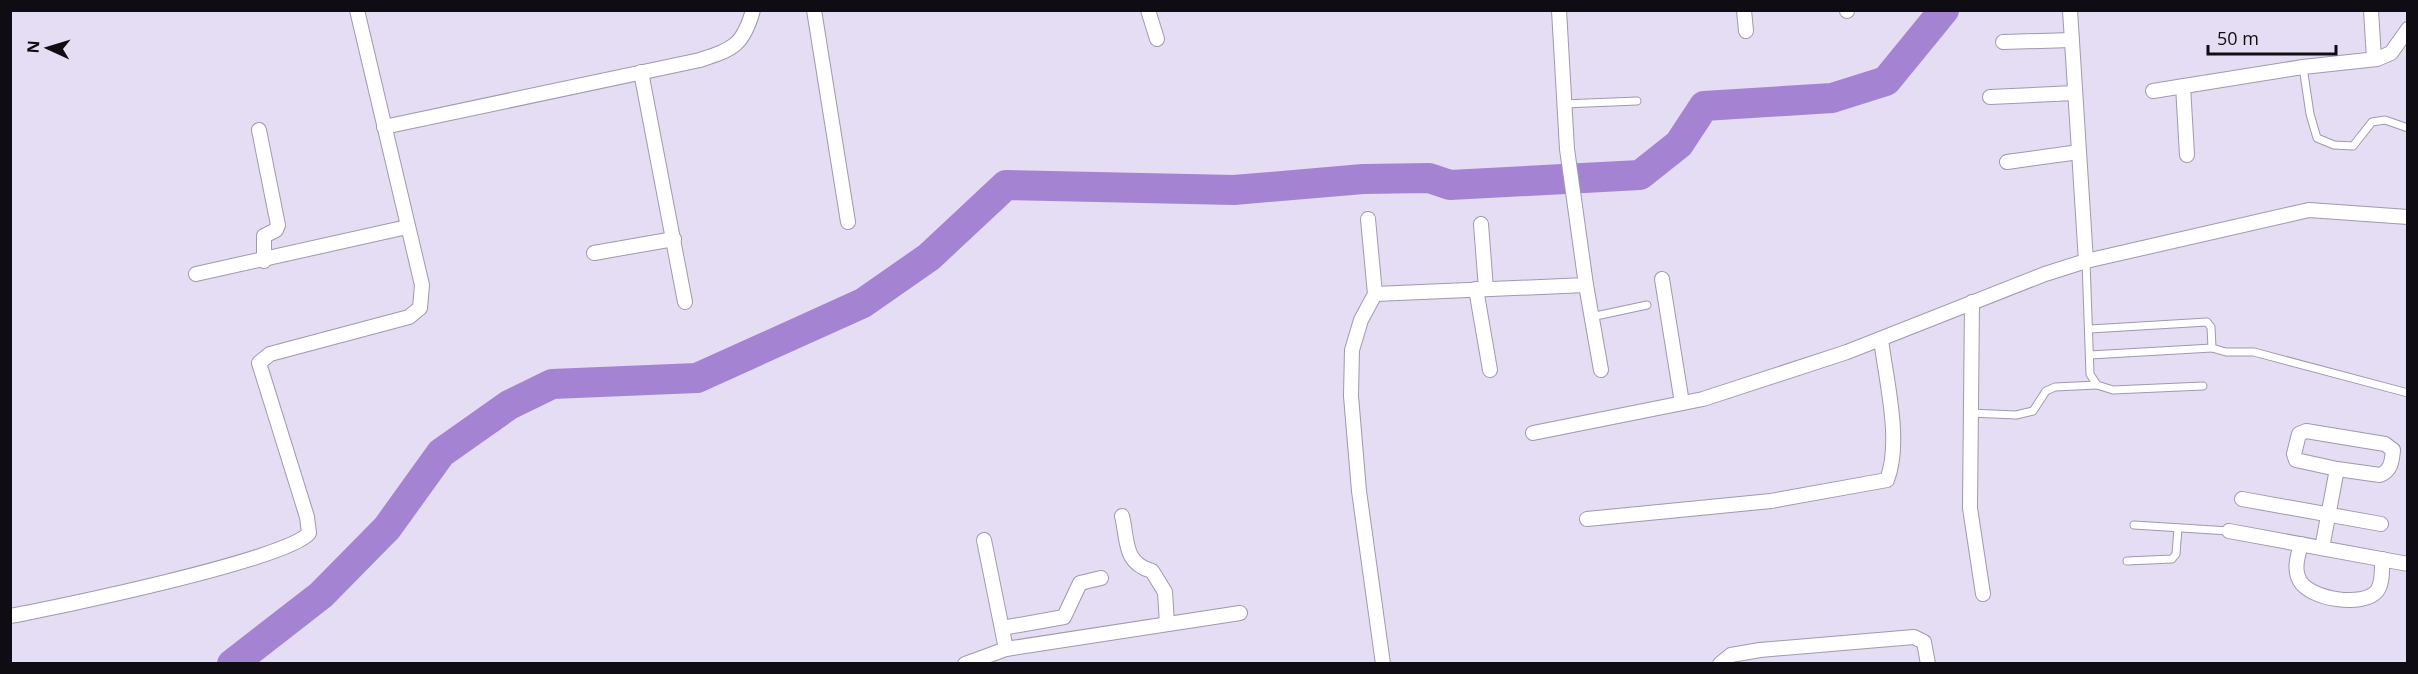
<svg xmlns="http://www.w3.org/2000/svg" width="2418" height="674" viewBox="0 0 2418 674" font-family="'Open Sans',sans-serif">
<rect width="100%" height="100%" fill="#e5ddf3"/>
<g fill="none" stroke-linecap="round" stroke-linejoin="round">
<polyline stroke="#a484d2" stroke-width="30" points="232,664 321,595 387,528 441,453 509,405 552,384 697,378 863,303 929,257 1006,185 1234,190 1363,179 1429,178 1450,185 1640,175 1679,144 1704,106 1832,98 1886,81 1944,10"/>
<defs>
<g id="lane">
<polyline points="2303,67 2310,114 2317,138 2334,145 2353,146 2372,122 2385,120 2408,128"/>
<polyline points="1564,104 1637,101"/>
<polyline points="2086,261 2090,374 2097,385 2113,390 2203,386"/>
<polyline points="1591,317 1647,305"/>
<polyline points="2090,329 2207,322 2211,327 2212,348 2226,352 2254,352 2408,393"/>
<polyline points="2090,355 2212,348"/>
<polyline points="1970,413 2016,415 2033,411 2046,391 2055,387 2097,385"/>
<polyline points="2134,525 2229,531"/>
<polyline points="2127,561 2172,559 2176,554 2178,528"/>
</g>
<g id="street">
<polyline points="814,10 848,222"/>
<polyline points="1148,10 1157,39"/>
<polyline points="1744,10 1746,31"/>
<polyline points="2070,10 2086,261"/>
<polyline points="2371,10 2374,59"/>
<polyline points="1847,11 1847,10"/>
<polyline points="2003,42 2072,40"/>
<polyline points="641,72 685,302"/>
<polyline points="2183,86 2187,155"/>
<polyline points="2153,91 2303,67 2377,59 2391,53 2408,29"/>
<polyline points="1990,97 2075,93"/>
<path d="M384,127L700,60C733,49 743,46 753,10"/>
<polyline points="259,130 278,225 276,230 264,236 264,261"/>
<polyline points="2007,162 2079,152"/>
<polyline points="1368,219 1375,294 1361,320 1352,350 1351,396 1359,491 1383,664"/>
<polyline points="1481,224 1486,289"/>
<polyline points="594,253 674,239"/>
<polyline points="196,274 407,227"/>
<polyline points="1662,279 1682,403"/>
<polyline points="1586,285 1601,370"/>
<polyline points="1476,289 1490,370"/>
<polyline points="1375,294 1586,285 1567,149 1559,10"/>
<polyline points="1972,302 1970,508 1983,594"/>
<polyline points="1533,433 1703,399 1847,352 2045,274 2086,261 2309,210 2408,217"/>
<polyline points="2242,499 2381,524"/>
<path d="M1122,516C1128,540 1123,563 1152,571L1165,592L1167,624"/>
<path d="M1587,519L1771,501L1887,480C1902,441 1886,381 1881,339"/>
<polyline points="2229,531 2408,564"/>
<polyline points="984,540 1006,649"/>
<path d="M2301,544C2298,556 2293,569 2300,581C2310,599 2363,608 2377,591C2383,583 2382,569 2382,559"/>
<path d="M2322,548L2337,469L2380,475C2391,471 2392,461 2393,450L2385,444L2306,431L2299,434L2294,454L2296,460L2337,469"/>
<path d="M10,616C54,608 290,559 309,533L307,517L259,363L270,354L409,317L420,308L422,285L357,10"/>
<polyline points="1002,628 1064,617 1080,583 1101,578"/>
<polyline points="965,664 1006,649 1240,613"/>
<polyline points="1720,664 1731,655 1760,650 1914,637 1924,642 1928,664"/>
</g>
</defs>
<use href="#lane" stroke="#a099ad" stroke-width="9"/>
<use href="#street" stroke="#a099ad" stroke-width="16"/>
<use href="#lane" stroke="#fff" stroke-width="7"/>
<use href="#street" stroke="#fff" stroke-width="14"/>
</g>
<rect width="2418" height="674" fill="none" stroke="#0f0c13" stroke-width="24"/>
<g transform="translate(48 48) rotate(274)" stroke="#e5ddf3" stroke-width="4.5" paint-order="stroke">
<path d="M0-4.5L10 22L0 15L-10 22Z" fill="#0f0c13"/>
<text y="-9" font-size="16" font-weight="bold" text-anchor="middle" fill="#0f0c13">N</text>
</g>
<path d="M2208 45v9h128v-9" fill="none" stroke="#0f0c13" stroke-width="3"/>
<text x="2217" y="45" font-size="18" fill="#0f0c13" stroke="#e5ddf3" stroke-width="4.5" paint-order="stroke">50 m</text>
</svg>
